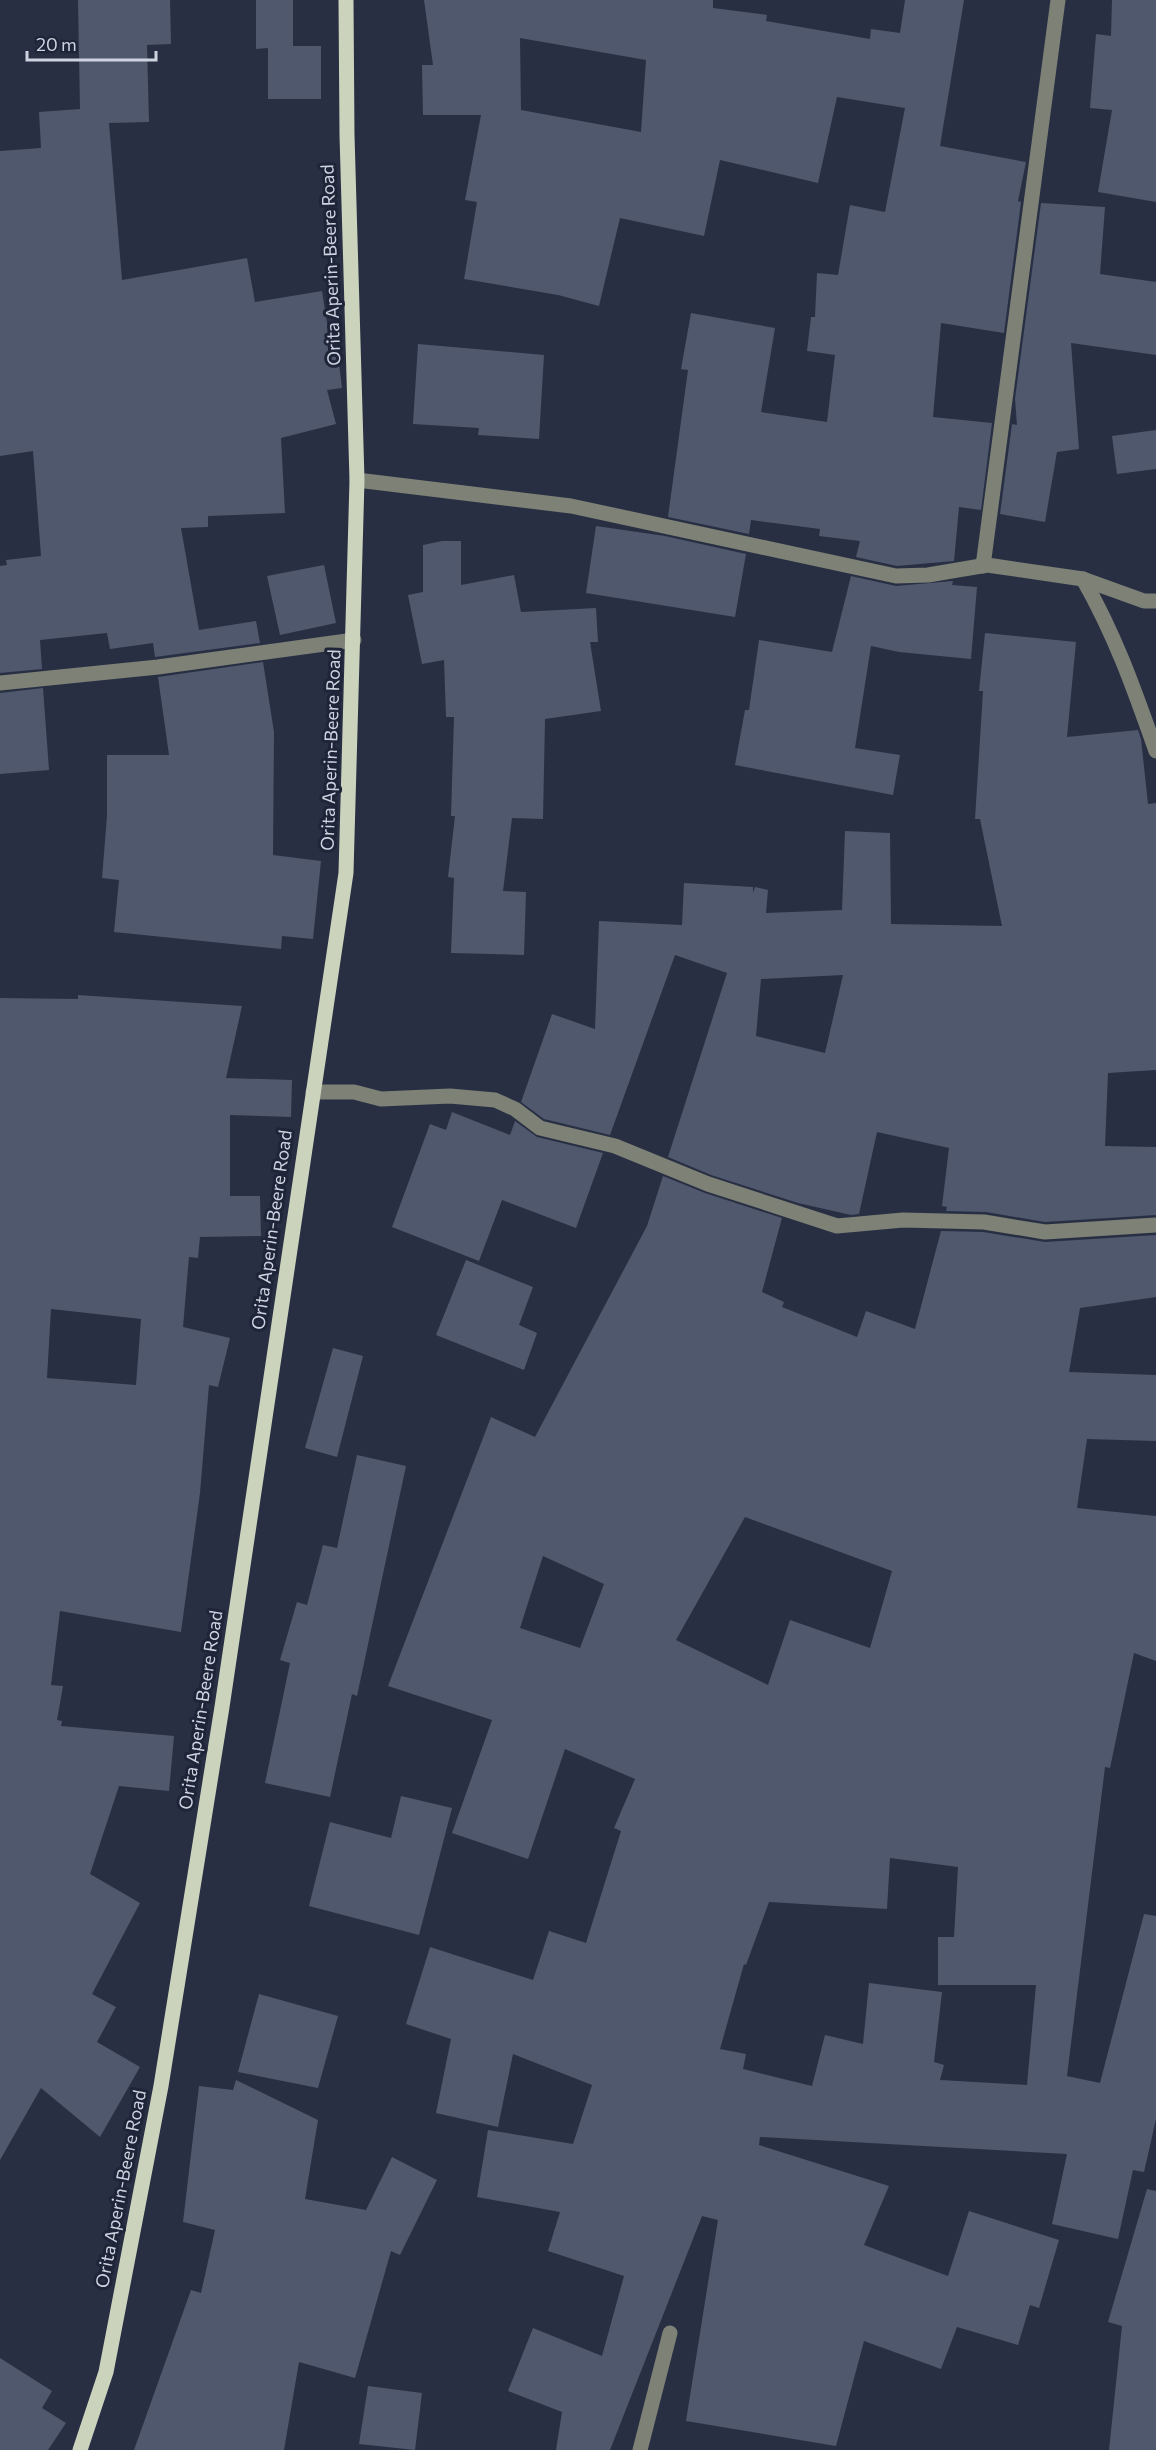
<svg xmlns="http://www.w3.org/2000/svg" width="1156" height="2450" viewBox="0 0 1156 2450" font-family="Commissioner,sans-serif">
<rect width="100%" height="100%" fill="#282f43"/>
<g fill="#50586e" fill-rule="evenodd">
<polygon points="78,0 170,0 171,44 147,45 149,122 109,123 122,280 247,258 255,302 322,291 331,348 337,347 342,388 327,390 336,424 281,438 285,513 208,516 208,527 181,528 199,630 256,621 260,643 155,657 153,643 110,649 107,633 40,640 42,669 0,673 0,566 7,565 6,560 41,556 33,451 0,456 0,151 41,148 39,112 80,109"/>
<polygon points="256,0 293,0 293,46 321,46 321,99 268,99 268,48 256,49"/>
<path d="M424,0H713V8L767,15L766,21L870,39L871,29L900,33L905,0H964L940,146L1026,162L1018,201L1021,202L1004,333L941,323L933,417L992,423L981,510L959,507L954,561L897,566L856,557L860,541L819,536L820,529L751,520L749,534L668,517L688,370L681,369L691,313L775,328L761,412L827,422L835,355L807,351L811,317H815L817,273L838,275L850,205L885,212L905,108L837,97L818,183L720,160L704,236L620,218L599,306L558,295L464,279L477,202L465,200L481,115H423L422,65H433ZM520,38L646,60L641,132L521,110Z"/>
<polygon points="1112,0 1156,0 1156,202 1098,192 1112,110 1090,108 1096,34 1111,36"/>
<polygon points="1041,203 1105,207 1100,274 1156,282 1156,355 1071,343 1079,449 1057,452 1045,522 1000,514 1012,424 1017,425 1015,399"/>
<polygon points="418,344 544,355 539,439 478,435 479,428 413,424"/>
<polygon points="1156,430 1156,469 1117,474 1112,436"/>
<polygon points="596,526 665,536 746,554 735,617 586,593"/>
<polygon points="442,541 461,541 461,585 514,575 521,612 596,608 598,642 590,642 601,711 545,719 543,819 512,818 503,891 526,892 524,955 451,953 454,878 448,877 455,816 451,816 454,717 446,717 444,660 422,664 408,595 423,592 423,545"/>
<polygon points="324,565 336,623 280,635 267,576"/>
<polygon points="851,576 896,586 953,581 952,585 977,587 971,659 899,652 871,646 855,748 900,755 893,795 735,765 745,710 749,710 759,640 832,652"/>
<path d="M985,633L1076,642L1067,737L1138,730L1141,739L1148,804L1156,803V1070L1108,1073L1105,1146L1156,1147V1215L1045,1222L986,1212L946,1211L947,1207L942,1206L949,1148L877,1132L859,1214L851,1215L798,1203L711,1175L668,1157L727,973L675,955L610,1135L544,1119L521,1102L552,1014L595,1029L599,921L682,925L684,883L753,887V893L755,887L768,890L766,913L842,910L845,831L890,833L891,924L1002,926L980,819H975L983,691H979ZM843,975L825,1053L756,1036L761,979Z"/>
<polygon points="263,662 274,732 273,855 321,861 313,939 282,936 281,949 114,932 119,880 102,878 107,816 107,755 169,755 158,677"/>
<polygon points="43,688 49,770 0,774 0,693"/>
<path d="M78,995L242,1006L226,1078L292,1080L291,1117L230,1115V1196H260L261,1236L200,1237L198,1258L189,1257L183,1327L230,1338L218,1387L209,1385L200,1493L181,1632L60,1611L51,1685L63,1686L57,1720L62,1721L61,1726L174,1736L169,1791L119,1786L90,1874L140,1903L92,1994L116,2007L97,2042L140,2067L100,2137L41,2088L0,2160V998L78,999ZM51,1309L141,1319L136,1385L47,1378Z"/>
<polygon points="452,1112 510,1135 515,1121 537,1137 603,1153 576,1228 502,1200 479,1261 392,1227 430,1124 446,1130"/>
<path d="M663,1176L705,1193L782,1218L762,1292L784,1302L782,1307L857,1337L866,1311L915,1329L941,1231L983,1232L1045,1242L1156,1235V1297L1080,1308L1069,1372L1156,1375V1441L1087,1439L1077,1508L1156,1516V1661L1134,1653L1110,1768L1105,1767L1067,2076L1100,2083L1144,1914L1156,1916V2119L1144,2172L1133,2170L1118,2239L1052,2224L1067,2154L760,2137L759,2145L889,2186L864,2245L948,2276L969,2211L1059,2240L1039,2308L1030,2305L1018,2345L957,2327L941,2369L864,2341L836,2446L686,2421L718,2220L702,2216L610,2450H556L562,2412L508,2391L533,2328L602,2356L624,2276L548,2251L560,2212L477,2197L488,2130L573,2144L592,2085L513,2054L498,2127L436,2113L451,2039L406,2024L430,1947L533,1980L549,1931L586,1943L621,1831L614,1828L635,1779L565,1749L528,1859L452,1833L492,1720L388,1686L491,1417L535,1437L647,1226ZM745,1517L892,1571L870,1648L790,1620L768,1685L676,1640ZM543,1556L604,1584L580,1648L520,1628ZM890,1858L958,1867L954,1937H938V1985H1036L1027,2085L940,2080L944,2065L934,2062L942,1992L869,1983L863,2044L825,2035L812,2086L743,2069L746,2054L720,2049L744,1964L746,1965L769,1902L887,1909Z"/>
<polygon points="466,1260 533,1287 519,1325 537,1333 524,1370 436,1335"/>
<polygon points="333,1348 363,1356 337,1457 305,1448"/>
<polygon points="357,1455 406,1466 357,1696 352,1694 330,1797 265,1783 290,1663 280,1660 297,1602 307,1605 323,1545 337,1548"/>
<polygon points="401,1796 452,1808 419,1935 309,1906 330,1822 391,1838"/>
<polygon points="259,1994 338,2016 318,2088 238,2072"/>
<polygon points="236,2080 318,2120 305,2199 366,2210 392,2157 437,2180 400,2255 391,2251 355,2378 299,2362 284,2450 134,2450 191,2290 201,2293 215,2230 183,2222 199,2086 233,2090"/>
<polygon points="1147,2189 1156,2191 1156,2450 1109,2450 1122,2326 1108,2322"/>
<polygon points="0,2358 52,2391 42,2408 66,2423 48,2450 0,2450"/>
<polygon points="368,2386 422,2393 415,2450 359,2444"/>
</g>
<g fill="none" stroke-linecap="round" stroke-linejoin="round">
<g stroke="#7d8176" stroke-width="15">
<polyline points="357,480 571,506 896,576 928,575 987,565 1083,579 1144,601 1156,601"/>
<polyline points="983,566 1058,0"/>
<path d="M1083,579C1116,637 1134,689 1156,751"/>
<polyline points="0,683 158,667 354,640"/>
<polyline points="313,1092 354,1092 381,1099 450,1096 495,1100 515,1109 540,1128 615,1146 708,1184 837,1226 903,1220 984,1222 1045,1232 1156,1225"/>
<polyline points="640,2450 670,2333"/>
</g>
<polyline stroke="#ccd3bc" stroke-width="15" points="80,2450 106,2372 161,2086 222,1707 346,873 357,480 347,135 346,0"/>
</g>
<g text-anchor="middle" stroke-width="6" stroke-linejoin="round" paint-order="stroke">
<g font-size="18" fill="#ced3e0" stroke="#1e2538">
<text transform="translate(331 265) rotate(-92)" y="6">Orita Aperin-Beere Road</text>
<text transform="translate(331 750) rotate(-88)" y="6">Orita Aperin-Beere Road</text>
<text transform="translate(272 1230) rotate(-82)" y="6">Orita Aperin-Beere Road</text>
<text transform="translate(201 1710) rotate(-81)" y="6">Orita Aperin-Beere Road</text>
<text transform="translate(121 2189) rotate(-79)" y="6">Orita Aperin-Beere Road</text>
</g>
</g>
<path d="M27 51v9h129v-9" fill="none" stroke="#ced3e0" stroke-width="3"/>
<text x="36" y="51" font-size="18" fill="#ced3e0" stroke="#1e2538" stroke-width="4.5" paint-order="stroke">20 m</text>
</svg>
